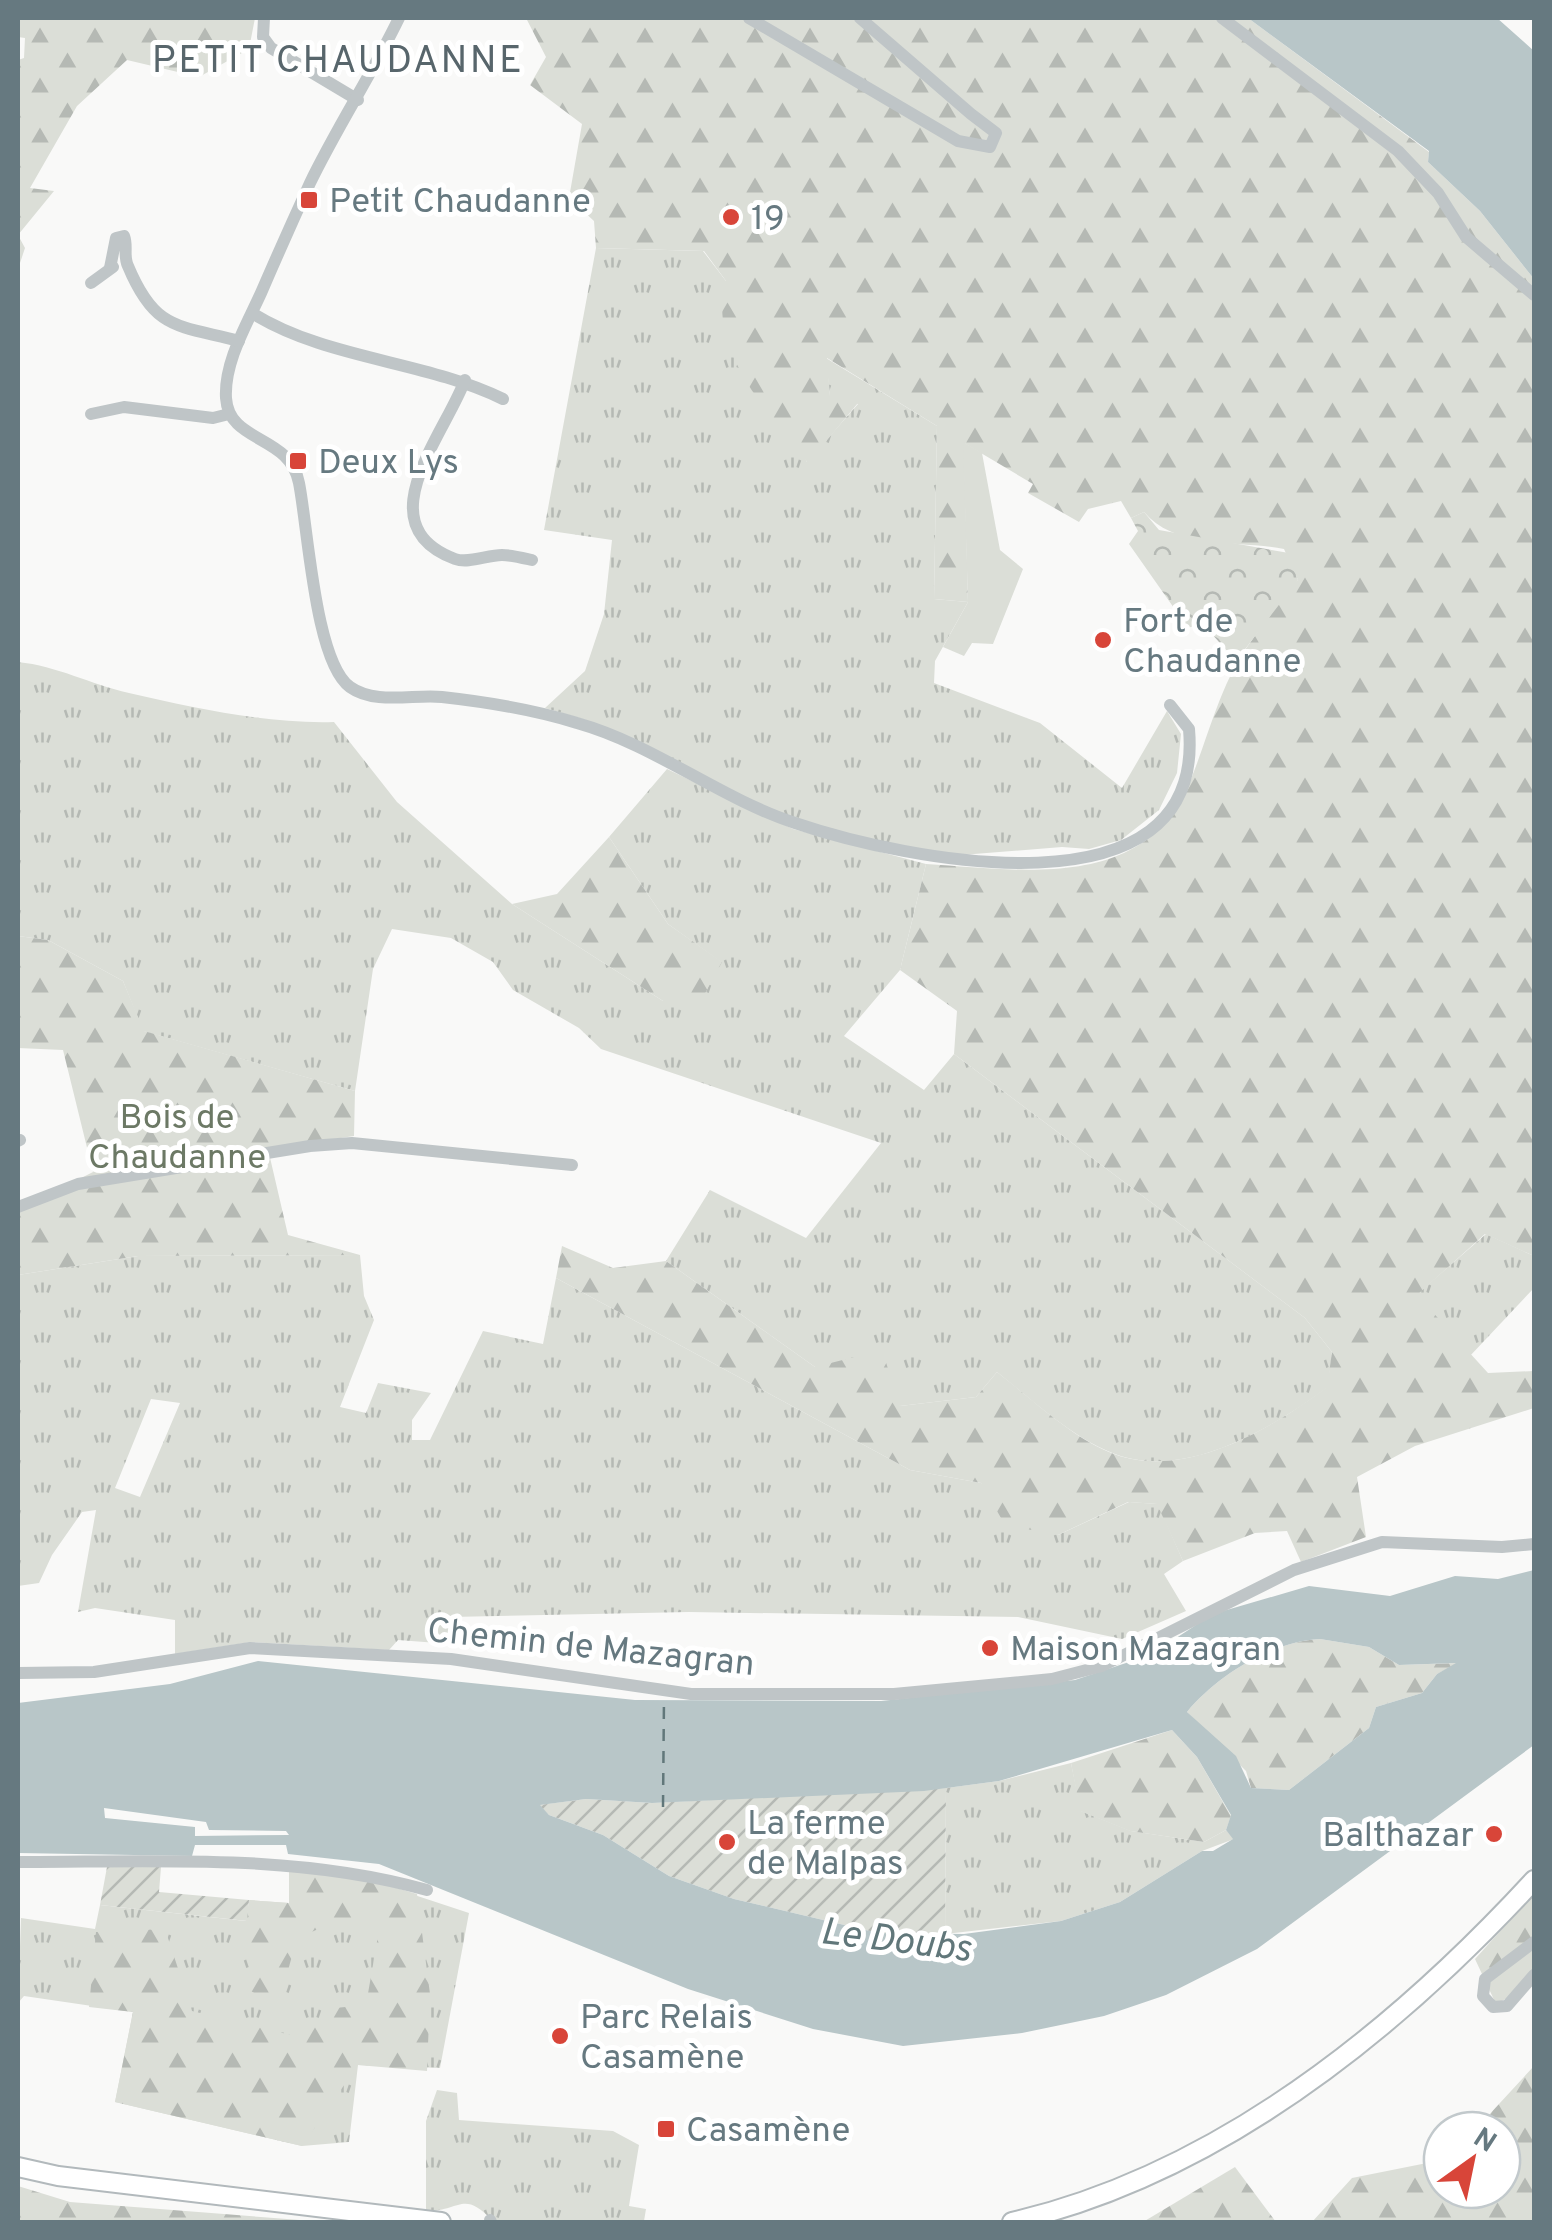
<svg xmlns="http://www.w3.org/2000/svg" width="1552" height="2240" viewBox="0 0 1552 2240" font-family="Overpass,sans-serif">
<defs>
<pattern id="grass-tufts" width="24" height="20" patternUnits="userSpaceOnUse" patternTransform="scale(2.5)"><rect width="24" height="20" fill="#dbded7"/><path d="M3 7l-1-3M5 7V3M7 7l1-3M15 17l-1-3M17 17v-4M19 17l1-3" fill="none" stroke="#b5b9b4"/></pattern>
<pattern id="forest-firs" width="22" height="20" patternUnits="userSpaceOnUse" patternTransform="scale(2.5)"><rect width="22" height="20" fill="#dbded7"/><path d="M5 1l3.5 6h-7zM16 11l3.5 6h-7z" fill="#b5b9b4"/></pattern>
<pattern id="park-crowns" width="20" height="18" patternUnits="userSpaceOnUse" patternTransform="scale(2.5)"><rect width="20" height="18" fill="#dbded7"/><path d="M2 6a3 3 0 1 1 6 0M12 15a3 3 0 1 1 6 0" fill="none" stroke="#b5b9b4"/></pattern>
<pattern id="garden-furrows" width="10" height="10" patternUnits="userSpaceOnUse" patternTransform="scale(2.5)"><rect width="10" height="10" fill="#dbded7"/><path d="M-1 1l2-2M0 10L10 0M9 11l2-2" fill="none" stroke="#b5b9b4"/></pattern>
</defs>
<rect width="100%" height="100%" fill="#f9f9f8"/>
<g fill="url(#grass-tufts)" fill-rule="evenodd">
<polygon points="596,248 703,251 726,281 807,462 858,404 830,397 826,358 937,426 934,599 968,602 935,661 934,683 1040,723 1122,788 1167,711 1181,734 1177,773 1159,810 1121,840 1089,849 1062,847 924,858 789,822 586,720 545,708 585,671 604,614 612,540 544,530"/>
<path d="M18,662C57,666 90,684 129,693C195,708 266,724 334,722L397,802L512,904L663,1001L721,962L668,924L609,837L667,769L793,829L926,864L900,970L844,1036L924,1090L954,1054L1305,1318L1332,1352L1328,1387C1271,1429 1182,1483 1110,1452C1069,1435 1031,1399 997,1372L976,1397L900,1406L815,1367L666,1261L710,1190L806,1238L881,1143L601,1049L579,1028L513,990L493,962L451,938L392,929L373,969L355,1091L143,1031L123,981L48,940L18,936Z"/>
<polygon points="1486,1234 1534,1256 1534,1288 1469,1357 1416,1295"/>
<path d="M360,1255L364,1296L374,1320L340,1407L366,1413L378,1383L431,1393L412,1420V1440H430L483,1331L543,1344L556,1278L910,1470L981,1483L1058,1535L1129,1502L1158,1504L1183,1561L1164,1574L1186,1611L1122,1639L1018,1617L689,1612L450,1617L451,1644L398,1640L389,1650L251,1642L175,1654V1620L95,1608L78,1612L96,1510L82,1512L52,1555L39,1583L18,1586V1275L138,1256ZM151,1399L180,1403L140,1497L115,1488Z"/>
<polygon points="1071,1763 1081,1811 1131,1831 1204,1842 1226,1830 1234,1839 1202,1851 1120,1902 1061,1921 945,1934 946,1788 999,1781"/>
<polygon points="289,1871 366,1879 469,1913 440,2068 358,2065 349,2142 302,2146 115,2102 133,2012 24,1996 18,2003 21,1918 95,1929 100,1905 246,1921 249,1900 289,1903"/>
<path d="M437,2090L457,2093L459,2120L613,2131L639,2145L629,2206L646,2209L644,2221H493C463,2189 461,2211 426,2211V2121Z"/>
</g>
<g fill="url(#forest-firs)">
<polygon points="18,18 255,18 249,49 199,77 127,60 77,106 30,188 54,191 18,235 25,248 18,269 18,60 24,58 25,38 18,37"/>
<path d="M526,18H1248L1429,152L1428,162L1480,211L1534,279V1256L1485,1234L1417,1295L1488,1373L1534,1371V1408L1415,1446L1357,1477L1366,1537L1301,1562L1287,1531L1255,1533L1183,1561L1157,1504L1128,1502L1058,1535L1005,1525L981,1483L910,1470L556,1278L562,1246L613,1268L666,1261L815,1367L882,1350L900,1406L976,1397L997,1372C1031,1398 1069,1435 1109,1452C1182,1483 1271,1429 1327,1387L1332,1352L1305,1318L954,1054L957,1011L900,970L926,864C1025,870 1147,892 1191,779C1210,732 1221,681 1252,640C1266,620 1279,595 1298,580L1284,549C1238,540 1176,550 1144,512L1131,518L1121,501L1088,509L1079,522L1028,493L1033,484L964,443L968,602L934,599L937,426L827,358L830,396L858,403L808,463C769,413 706,349 726,281L704,251L596,248L594,221L569,198L582,124L530,85L546,57Z"/>
<polygon points="609,837 668,924 722,962 702,999 663,1001 512,904 557,894"/>
<polygon points="18,936 48,940 123,981 144,1031 355,1091 354,1136 268,1149 288,1235 360,1255 138,1256 18,1275 18,1210 93,1172 63,1050 18,1048"/>
<path d="M1320,1639L1369,1647L1399,1665L1458,1663L1437,1674L1422,1693L1376,1707L1369,1728L1289,1790L1251,1788L1246,1771L1187,1712C1217,1676 1272,1641 1320,1639Z"/>
<polygon points="1172,1730 1197,1757 1231,1816 1226,1830 1204,1842 1130,1831 1080,1811 1071,1763"/>
<path d="M289,1871L366,1879L417,1894L430,1994L427,2071L358,2065L302,2146L115,2102L133,2012L89,2007L96,1932L165,1929L192,2011L295,2036L335,2008L366,2005L379,1930L363,1917C307,1929 292,1932 285,1992L270,2002L249,1990V1900L289,1903Z"/>
<polygon points="1534,1894 1534,1984 1496,2004 1475,1959"/>
<polygon points="1534,2066 1534,2222 1312,2222 1352,2178 1442,2160 1442,2190 1502,2190 1502,2130 1475,2130"/>
<polygon points="1235,2167 1276,2222 1143,2222"/>
<polygon points="18,2186 70,2202 326,2222 18,2222"/>
</g>
<polygon fill="url(#park-crowns)" points="1144,512 1159,530 1289,553 1298,580 1236,661 1202,623 1188,628 1129,544 1138,531 1131,518"/>
<g fill="url(#garden-furrows)">
<polygon points="946,1788 945,1934 878,1933 734,1899 669,1876 603,1835 549,1815 539,1805 586,1799 652,1803"/>
<polygon points="107,1867 161,1867 159,1892 249,1900 247,1921 100,1905"/>
</g>
<polygon fill="#dbded7" points="963,442 982,453 1000,550 1023,569 993,644 972,643 964,656 943,647 968,602"/>
<g fill="#b8c6c8" fill-rule="evenodd">
<polygon points="1248,18 1497,18 1534,51 1534,279 1480,211 1428,162 1429,151"/>
<path d="M1534,1570V1745L1257,1949L1166,1995L1104,2016L1022,2033L903,2046L813,2029L688,1989L379,1864L288,1854L286,1845H195L192,1856L18,1853V1703L170,1684L258,1661L635,1700L881,1701L1075,1680L1150,1655L1213,1614L1309,1586L1390,1596L1455,1576L1498,1579ZM1320,1639L1369,1647L1399,1665L1456,1663L1437,1674L1422,1693L1376,1707L1369,1728L1289,1790L1251,1788L1236,1756L1187,1712C1217,1676 1272,1641 1320,1639ZM1172,1730L1197,1757L1231,1815L1226,1830L1233,1839L1213,1851H1202L1120,1902L1061,1921L964,1934L878,1933L734,1899L669,1876L603,1835L549,1815L540,1805L586,1799L652,1803L924,1791L999,1781ZM104,1808L206,1822L209,1830L286,1831L289,1835L195,1836V1827L105,1818Z"/>
</g>
<g fill="none" stroke-linecap="round" stroke-linejoin="round">
<polyline stroke="#61777a" stroke-width="2.5" stroke-dasharray="12 10" stroke-linecap="butt" points="663,1807 664,1698"/>
<defs>
<g id="secondary">
<polyline points="18,2167 58,2176 441,2222"/>
<path d="M1012,2222C1218,2174 1394,2032 1534,1880"/>
</g>
</defs>
<use href="#secondary" stroke="#b2b9bc" stroke-width="22"/>
<g stroke="#bfc5c7" stroke-width="12">
<polyline points="264,18 263,37 271,48 358,100"/>
<path d="M399,18C372,74 337,127 310,183C293,220 277,256 261,293C247,324 224,362 226,398C229,444 290,434 299,483C308,528 315,662 350,687C375,705 414,694 442,697C487,702 535,710 577,723C655,745 719,798 795,823C901,859 1206,924 1189,729L1170,705"/>
<polyline points="749,18 958,141 990,147 996,133 971,114 860,18"/>
<polyline points="1222,18 1398,151 1438,193 1466,237 1534,295"/>
<path d="M110,268L116,238L124,236C128,246 123,256 128,266C155,331 178,325 239,341"/>
<polyline points="91,283 113,267"/>
<path d="M252,313C328,360 423,360 503,399"/>
<path d="M465,380C444,436 365,525 455,559C469,564 487,555 502,555C511,555 523,558 532,560"/>
<polyline points="91,414 124,407 213,418 229,414"/>
<polyline points="18,1141 20,1140"/>
<polyline points="18,1207 78,1184 310,1146 352,1143 572,1165"/>
<polyline points="18,1673 94,1672 250,1648 451,1659 691,1694 894,1694 1052,1679 1102,1666 1294,1570 1382,1542 1502,1547 1534,1544"/>
<path d="M18,1862C154,1862 295,1853 427,1890"/>
<polyline points="1534,1942 1485,1979 1483,1996 1493,2007 1507,2006 1534,1975"/>
<polyline points="490,2220 491,2222"/>
</g>
<use href="#secondary" stroke="#fff" stroke-width="18"/>
</g>
<g fill="#d84539" stroke="#fff" stroke-width="4">
<rect x="299" y="190" width="20" height="20" rx="5"/>
<circle cx="731" cy="217" r="10"/>
<rect x="288" y="451" width="20" height="20" rx="5"/>
<circle cx="1103" cy="640" r="10"/>
<circle cx="990" cy="1648" r="10"/>
<circle cx="1494" cy="1834" r="10"/>
<circle cx="727" cy="1842" r="10"/>
<circle cx="560" cy="2036" r="10"/>
<rect x="656" y="2119" width="20" height="20" rx="5"/>
</g>
<g text-anchor="middle" stroke-width="10" stroke-linejoin="round" paint-order="stroke">
<g font-size="35" fill="#667980" stroke="#fff" text-anchor="start">
<text x="329" y="212">Petit Chaudanne</text>
<text x="751" y="229">19</text>
<text x="318" y="473">Deux Lys</text>
<text x="1123" y="632">Fort de<tspan x="1123" dy="40">Chaudanne</tspan></text>
<text x="1010" y="1660">Maison Mazagran</text>
<text x="747" y="1834">La ferme<tspan x="747" dy="40">de Malpas</tspan></text>
<text x="1474" y="1846" text-anchor="end">Balthazar</text>
<text x="580" y="2028">Parc Relais<tspan x="580" dy="40">Casamène</tspan></text>
<text x="686" y="2141">Casamène</text>
</g>
<g font-size="35" fill="#6c7965" stroke="#fff">
<text x="177" y="1128">Bois de<tspan x="177" dy="40">Chaudanne</tspan></text>
</g>
<g font-size="35" fill="#667980" stroke="#fff">
<text transform="translate(591 1646) rotate(6)" y="12">Chemin de Mazagran</text>
</g>
<g font-size="38" letter-spacing="2.5" fill="#58666c" stroke="#fff">
<text x="338" y="72">PETIT CHAUDANNE</text>
</g>
<g font-size="38" font-style="italic" fill="#61777a" stroke="#fff">
<text transform="translate(896 1939) rotate(7)" y="13">Le Doubs</text>
</g>
</g>
<rect width="1552" height="2240" fill="none" stroke="#667980" stroke-width="40"/>
<g transform="translate(1472 2160) rotate(33)"><circle r="48" fill="#ffffff" stroke="#c2c9cc" stroke-width="2.5"/>
<path d="M0-8L18 38L0 25L-18 38Z" fill="#d84539"/>
<text y="-15" font-size="28" font-weight="bold" text-anchor="middle" fill="#667980">N</text>
</g>
</svg>
